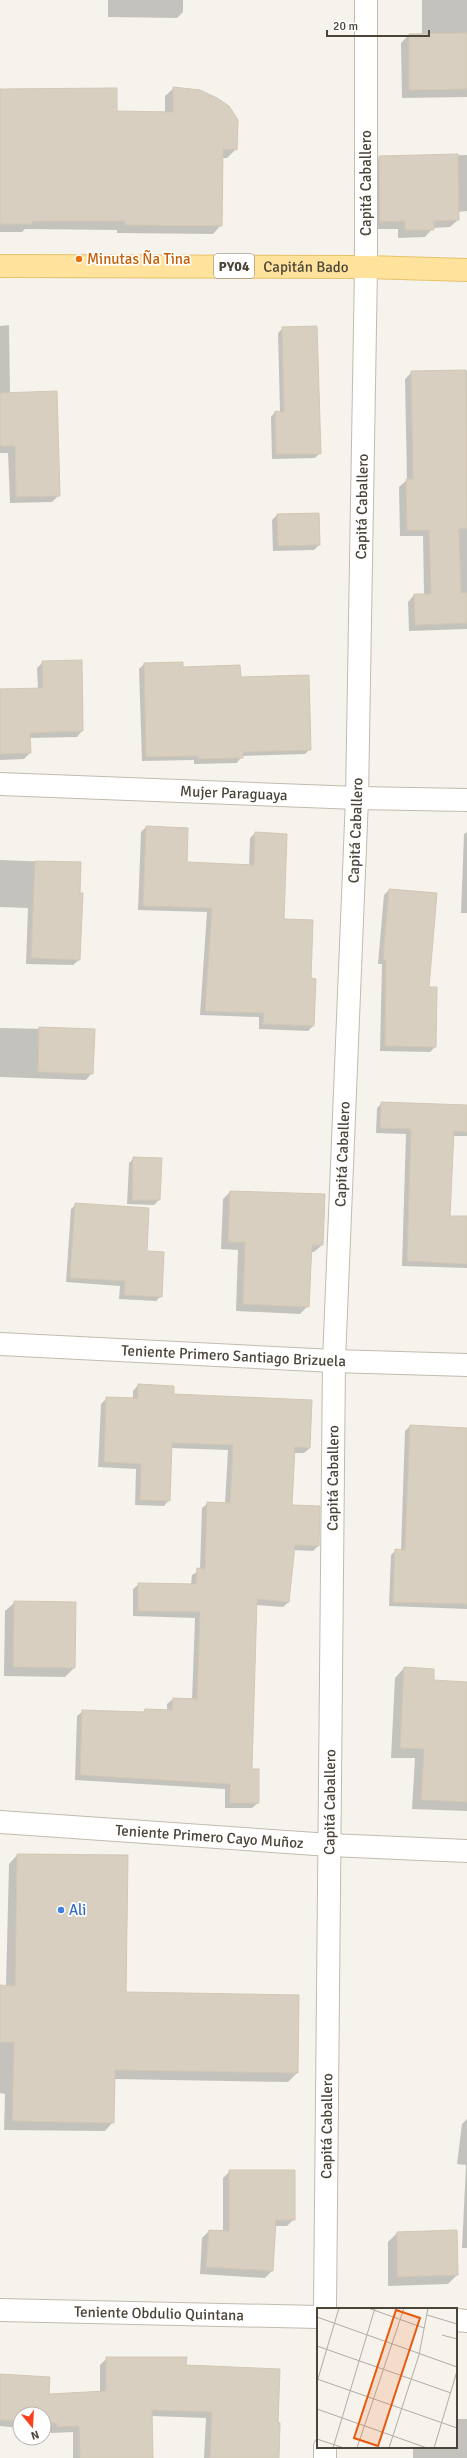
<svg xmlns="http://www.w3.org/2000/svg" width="467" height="2458" viewBox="0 0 467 2458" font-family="Signika,sans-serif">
<rect width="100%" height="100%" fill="#f6f3ec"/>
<g fill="#0003">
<polygon points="108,0 183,0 183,12 177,18 108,17"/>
<polygon points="422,0 467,0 467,97 402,98 401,43 409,35 422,35"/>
<polygon points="174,88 236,149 227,158 222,158 221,225 213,234 117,233 117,230 25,229 22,232 0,232 0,90 116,112 165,113 165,96"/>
<polygon points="467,155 467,211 458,212 458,220 450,227 433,228 425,237 398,238 398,229 373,229 372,165 380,157"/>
<polygon points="9,325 10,393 59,495 52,502 10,503 8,453 0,453 0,326"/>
<polygon points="283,328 320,453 315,458 272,459 271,417 275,412 280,412 278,333"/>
<polygon points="467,371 467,629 409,631 408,602 414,595 424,595 423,536 400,536 399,487 407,480 405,379 412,372"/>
<polygon points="277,515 319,545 314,550 273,551 272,520"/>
<polygon points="43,662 82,731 77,737 29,738 30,753 24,759 0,760 0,690 38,689 37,668"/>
<polygon points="144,664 240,678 310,749 305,754 242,756 237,763 194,764 194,760 142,761 139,669"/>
<polygon points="146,827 186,863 249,866 250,838 255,833 283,920 310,979 313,1026 308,1031 259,1029 259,1017 200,1015 207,912 138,910 141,832"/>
<polygon points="467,832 467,913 461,913 464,834"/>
<polygon points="0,860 80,863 79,960 73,965 26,964 28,908 0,907"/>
<polygon points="389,890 428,988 436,988 435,1047 430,1052 380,1051 382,964 378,964 384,895"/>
<polygon points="0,1028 94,1030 92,1073 86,1080 0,1077"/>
<polygon points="382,1103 467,1106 467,1136 453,1136 449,1217 467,1217 467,1268 402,1266 406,1134 376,1133 377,1108"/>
<polygon points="134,1158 159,1200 154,1205 127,1204 129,1163"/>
<polygon points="230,1192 322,1245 314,1252 310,1252 308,1306 300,1314 236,1311 238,1250 221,1249 223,1199"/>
<polygon points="76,1204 146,1252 161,1296 156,1301 119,1299 120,1286 66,1282 71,1209"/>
<polygon points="138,1385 173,1395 310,1448 304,1453 294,1453 291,1506 318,1546 313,1551 293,1550 289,1602 283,1607 256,1605 251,1770 258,1803 252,1808 225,1808 225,1789 75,1780 77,1716 83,1711 142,1713 145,1710 167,1711 167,1704 173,1699 192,1700 195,1618 133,1616 133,1589 139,1584 191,1585 192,1575 200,1570 202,1508 208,1503 225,1504 228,1450 171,1448 169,1500 164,1506 135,1505 136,1469 98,1467 101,1404 107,1398 133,1399 133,1391"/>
<polygon points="410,1426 467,1429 467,1609 389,1606 391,1555 396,1550 401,1550 405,1431"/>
<polygon points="15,1602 74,1668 65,1677 4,1676 5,1611"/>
<polygon points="404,1668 432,1681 467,1683 467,1811 412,1809 415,1758 391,1758 395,1678"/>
<polygon points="17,1855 125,1993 297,2073 288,2082 114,2079 113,2122 105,2131 4,2130 5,2094 0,2093 0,1986 6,1986 9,1864"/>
<polygon points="467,2119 467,2248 462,2248 466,2165 457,2164 462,2124"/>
<polygon points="230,2171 294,2219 287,2226 275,2226 272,2271 265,2278 200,2274 202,2238 209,2231 223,2231 223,2178"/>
<polygon points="456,2231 457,2275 448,2284 388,2286 388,2242 397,2233"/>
<polygon points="107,2358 184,2366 279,2370 277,2458 204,2458 206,2418 151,2416 152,2458 73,2458 73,2432 51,2433 51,2430 44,2429 44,2414 20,2414 20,2428 0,2426 0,2375 48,2395 100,2393 100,2365"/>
<polygon points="456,2419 467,2419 467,2458 413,2458 413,2447 456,2447"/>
</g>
<g fill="#d8cfc1" stroke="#d3c7b4">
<polygon points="467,33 467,89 409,90 409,34"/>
<polygon points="173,87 200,90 217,98 229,106 238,120 237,150 223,149 222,226 125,225 125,221 32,221 32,224 0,224 0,89 117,88 117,111 173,112"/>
<polygon points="458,154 459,220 434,221 434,230 405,230 405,221 380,222 379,156"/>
<polygon points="317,326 321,454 276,454 275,411 284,412 282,327"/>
<polygon points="466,370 467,528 459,529 461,593 467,593 467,623 415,625 414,594 431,594 429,530 407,530 406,479 413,479 411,371"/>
<polygon points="57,391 60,496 16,497 15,446 0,446 0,393"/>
<polygon points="319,513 320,545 278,546 277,514"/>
<polygon points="82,660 83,731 30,733 31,753 0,754 0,689 43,688 42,661"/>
<polygon points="183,662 183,667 240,665 241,677 309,675 311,750 243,752 243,758 198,759 198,756 146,757 144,663"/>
<polygon points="146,826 188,828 187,862 254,865 255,832 287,834 284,919 313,920 311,978 316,979 314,1026 263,1024 264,1013 205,1011 212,908 143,906"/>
<polygon points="35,861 81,862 80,893 83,893 80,960 31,958"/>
<polygon points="389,889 437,893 429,987 437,987 436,1047 385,1046 386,960 383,959"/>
<polygon points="39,1027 95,1029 93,1074 38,1072"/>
<polygon points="381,1102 467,1105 467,1132 454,1131 450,1216 467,1216 467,1264 407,1261 411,1129 380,1128"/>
<polygon points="133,1157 162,1158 160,1200 132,1200"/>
<polygon points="230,1191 325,1194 323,1245 312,1245 309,1307 243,1304 245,1242 228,1242"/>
<polygon points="75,1203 149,1208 147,1251 164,1252 162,1297 124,1295 125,1281 70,1278"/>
<polygon points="138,1384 174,1386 174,1394 312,1400 310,1448 295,1447 292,1505 320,1506 319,1546 295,1545 289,1602 257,1599 252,1769 259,1769 259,1803 230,1803 230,1784 80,1775 82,1710 144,1712 145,1709 172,1710 173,1698 197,1699 200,1612 138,1611 138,1583 196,1584 197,1568 205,1569 207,1502 230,1503 233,1445 172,1443 170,1501 140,1500 141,1464 104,1462 106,1397 138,1398"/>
<polygon points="410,1425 467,1428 467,1604 393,1602 395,1549 405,1550"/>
<polygon points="14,1601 76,1602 75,1668 13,1667"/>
<polygon points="404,1667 434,1669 434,1680 467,1682 467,1802 421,1800 424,1749 400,1748"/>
<polygon points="17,1854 128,1855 126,1992 299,1995 298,2073 115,2070 114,2123 12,2121 14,2042 0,2042 0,1985 15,1986"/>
<polygon points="229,2170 295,2170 295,2220 276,2220 273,2271 206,2267 209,2230 229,2231"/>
<polygon points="457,2230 458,2275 397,2277 397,2232"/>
<polygon points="106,2357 187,2357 186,2365 280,2369 278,2422 280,2423 279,2458 210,2458 212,2412 152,2410 153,2458 80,2458 79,2426 57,2427 57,2423 44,2423 44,2414 20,2414 20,2421 0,2420 0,2374 50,2377 49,2394 106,2391"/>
</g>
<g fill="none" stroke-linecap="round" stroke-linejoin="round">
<defs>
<g id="street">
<path id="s1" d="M0,784L357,798L467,800"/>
<path id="s2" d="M0,1344L334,1361L467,1365"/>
<path id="s3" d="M0,1822L330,1845L467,1851"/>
<path id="s4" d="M325,2309L334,1361L357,798L366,267V0"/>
<path id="s5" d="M0,2310L318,2317"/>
<polyline points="456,2320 467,2321"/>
<polyline points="325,2447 325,2458"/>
</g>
<g id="primary">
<path id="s6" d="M0,266L366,267L467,270"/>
</g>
</defs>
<use href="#street" stroke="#c2bbae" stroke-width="24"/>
<use href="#primary" stroke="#e6c16a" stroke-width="24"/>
<use href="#street" stroke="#fff" stroke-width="22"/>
<use href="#primary" stroke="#ffe39c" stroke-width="22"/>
</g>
<circle fill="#e8710a" stroke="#fff" stroke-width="1.5" cx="79" cy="259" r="4"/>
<circle fill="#3f7fe0" stroke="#fff" stroke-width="1.5" cx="61" cy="1910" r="4"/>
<g text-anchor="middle" stroke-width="3.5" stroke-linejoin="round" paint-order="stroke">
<rect fill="#fff" stroke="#817c74" stroke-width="1" x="214" y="254" width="40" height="24" rx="3"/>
<g font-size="14" font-weight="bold" fill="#4b4439">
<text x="234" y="271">PY04</text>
</g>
<g font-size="15" fill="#4b4439" stroke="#fff">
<text transform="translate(366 183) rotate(-90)" y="5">Capitá Caballero</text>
<text dy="5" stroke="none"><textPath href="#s6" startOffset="306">Capitán Bado</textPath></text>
<text dy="5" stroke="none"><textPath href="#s4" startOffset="1803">Capitá Caballero</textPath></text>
<text dy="5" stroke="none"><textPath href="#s1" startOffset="234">Mujer Paraguaya</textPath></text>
<text dy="5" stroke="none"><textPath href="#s4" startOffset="1479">Capitá Caballero</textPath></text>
<text dy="5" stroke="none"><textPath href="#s4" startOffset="1155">Capitá Caballero</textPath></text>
<text dy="5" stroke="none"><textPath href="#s2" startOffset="234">Teniente Primero Santiago Brizuela</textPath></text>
<text dy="5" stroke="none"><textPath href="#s4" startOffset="831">Capitá Caballero</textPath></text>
<text dy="5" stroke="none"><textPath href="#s4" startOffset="507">Capitá Caballero</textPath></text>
<text dy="5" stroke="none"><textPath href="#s3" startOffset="210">Teniente Primero Cayo Muñoz</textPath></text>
<text dy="5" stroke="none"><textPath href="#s4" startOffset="183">Capitá Caballero</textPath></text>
<text dy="5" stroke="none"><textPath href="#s5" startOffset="159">Teniente Obdulio Quintana</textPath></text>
</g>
<g font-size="15" fill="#c56008" stroke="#fff" text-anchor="start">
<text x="87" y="264">Minutas Ña Tina</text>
</g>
<g font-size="15" fill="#366cbe" stroke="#fff" text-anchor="start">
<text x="69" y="1915">Ali</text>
</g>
</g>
<g transform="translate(317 2308)">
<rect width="140" height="140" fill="#f6f3ec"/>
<path fill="none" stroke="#b2ada4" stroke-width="1" d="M51,0L107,20M110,7L140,16M0,9L140,59M125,27L140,31M0,38L134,85M0,71L140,120M0,74L22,0M0,101L110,140M0,131L27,140M16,140L58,0M40,140L87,0M72,140L102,47L111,0M117,140L140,63"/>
<path fill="#e8590c" fill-opacity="0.15" stroke="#e8590c" stroke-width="2" d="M79,2L103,10L61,138L37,130Z"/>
<rect width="140" height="140" fill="none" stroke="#4b4439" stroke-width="2"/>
</g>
<g transform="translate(32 2426) rotate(162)"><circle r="19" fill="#ffffff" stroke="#b7b4b0"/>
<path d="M0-3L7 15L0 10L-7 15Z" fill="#fc3f1d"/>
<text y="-6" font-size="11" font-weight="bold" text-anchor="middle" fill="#4b4439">N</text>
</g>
<path d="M327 30v6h102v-6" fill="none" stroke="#4b4439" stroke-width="2"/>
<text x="333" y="30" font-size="12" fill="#4b4439" stroke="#ffffff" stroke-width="3" paint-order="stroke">20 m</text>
</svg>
